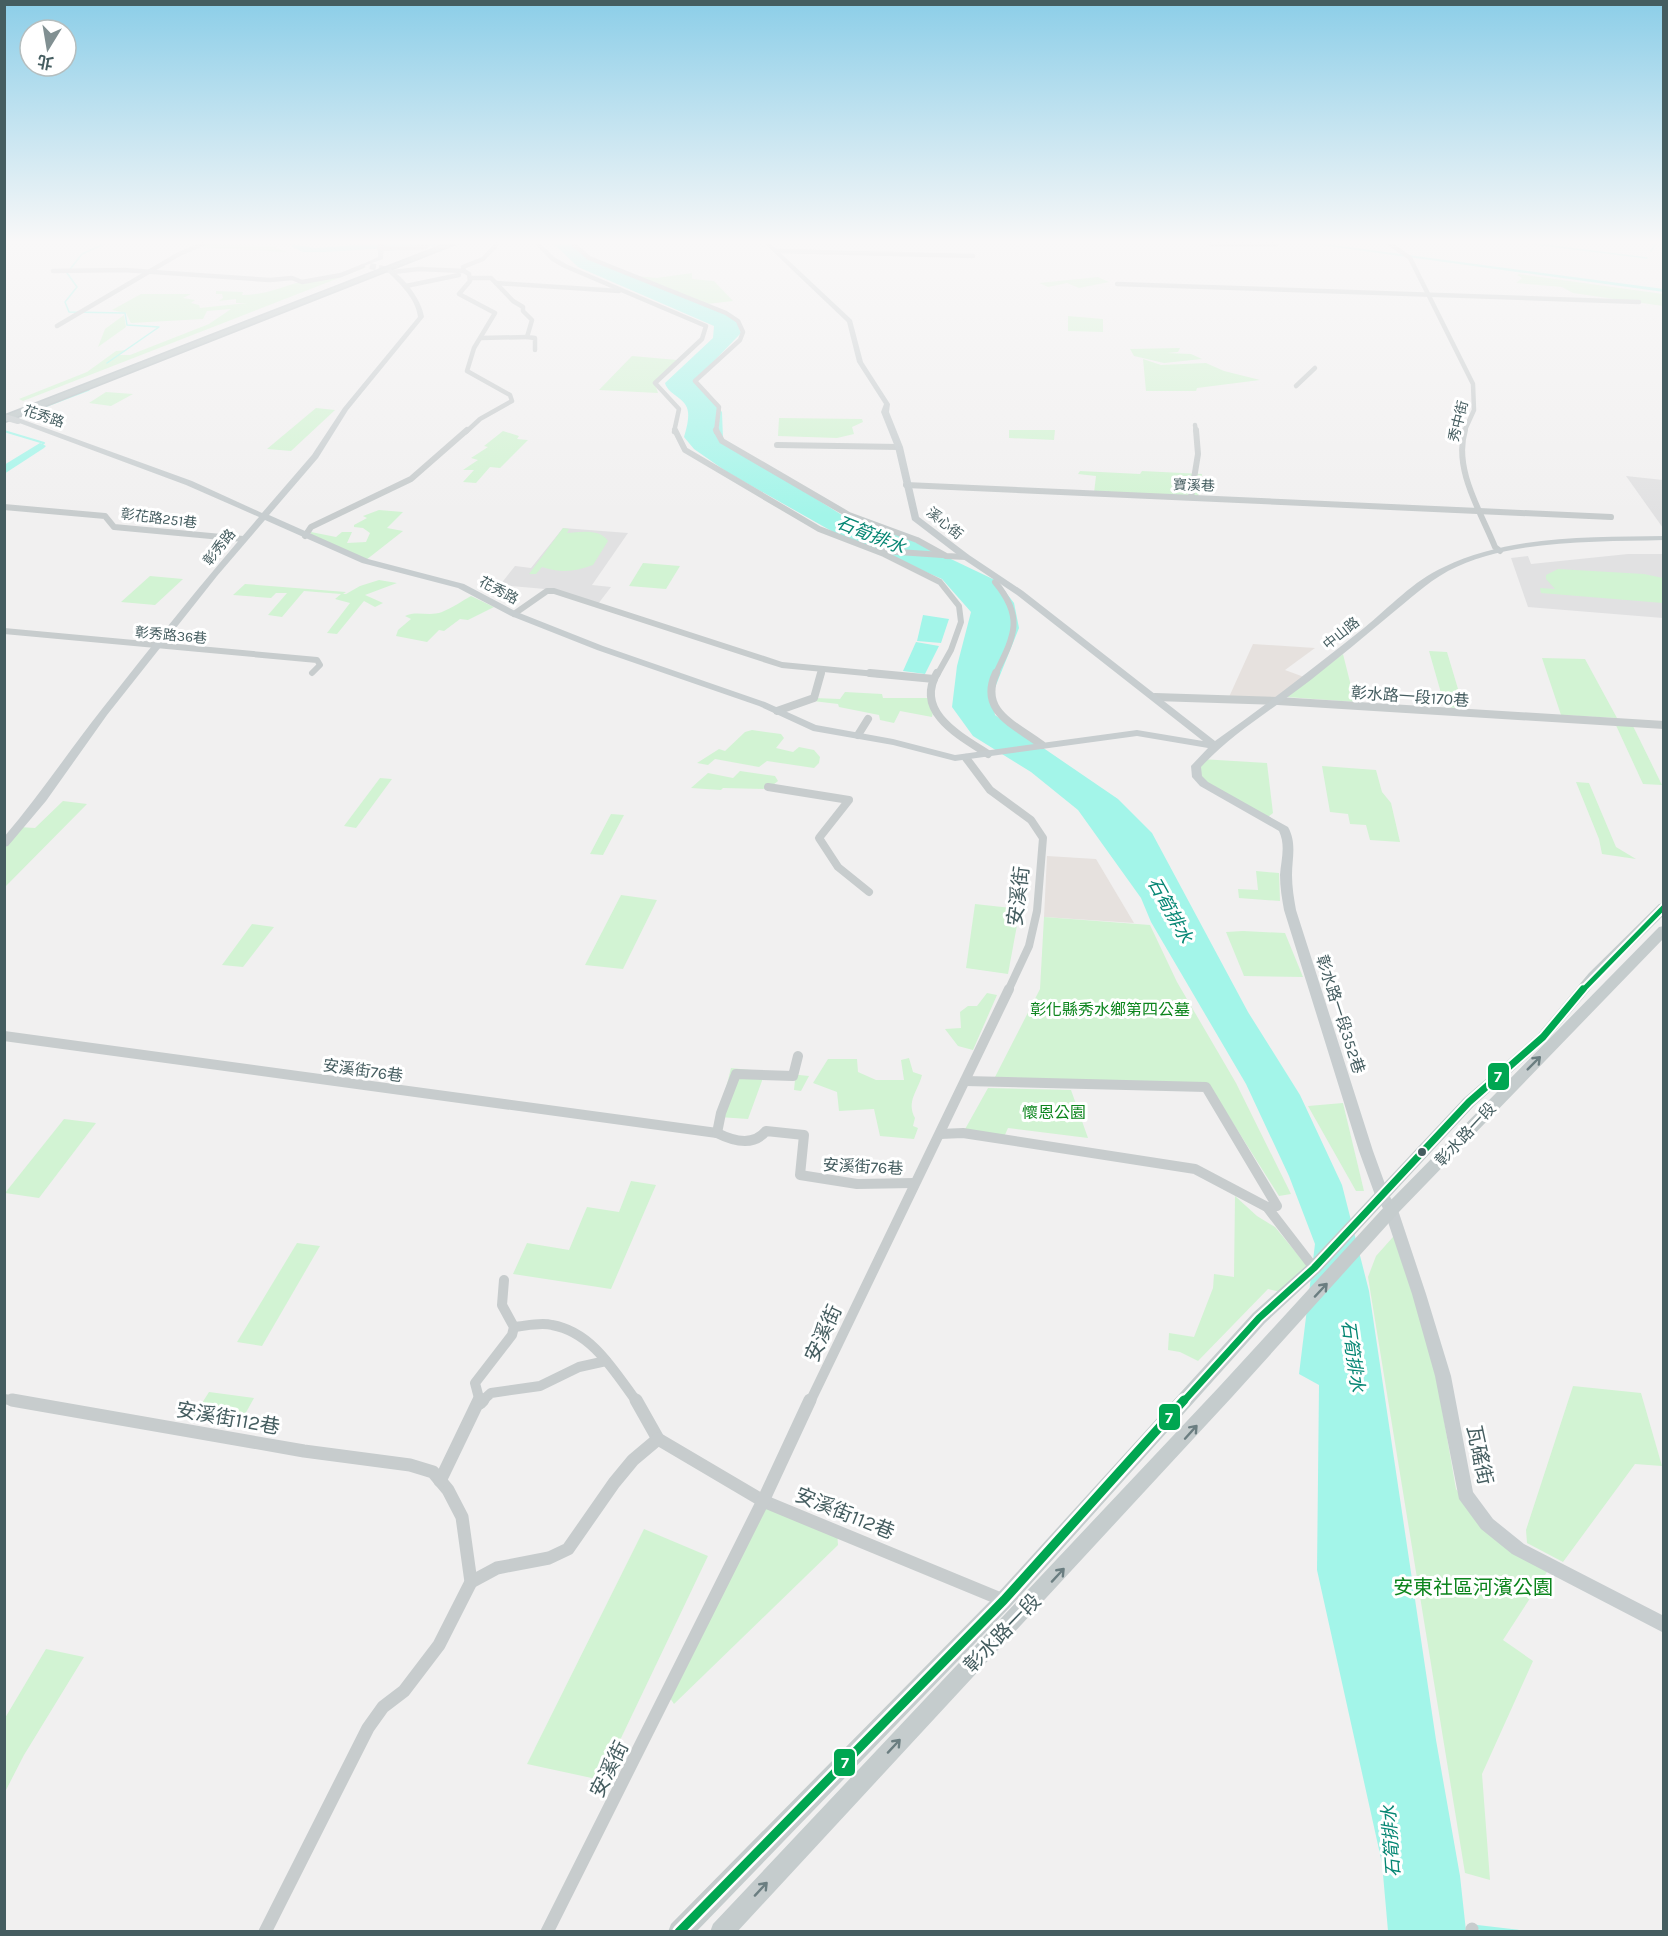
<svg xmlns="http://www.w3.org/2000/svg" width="1668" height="1936" viewBox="0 0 1668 1936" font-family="Karla,'Noto Sans TC',sans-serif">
<rect width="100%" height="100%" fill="#f1f0f0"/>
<g fill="#e6e1de">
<polygon points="1253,644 1315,648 1285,670 1304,677 1274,700 1229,697"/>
<polygon points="1047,856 1096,859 1134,923 1044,917"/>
</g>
<g fill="#e1e1e2">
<polygon points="1626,476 1663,480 1663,528"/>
<polygon points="563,528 628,533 592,585 611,587 598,604 545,589 500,585 515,566 531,568"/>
<polygon points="1628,554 1663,554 1663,618 1528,607 1511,558 1528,556 1531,564"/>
</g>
<g fill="#d2f3d3">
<polygon points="204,244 273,246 286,252 198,247"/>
<path d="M360,267H367L23,401L19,399L87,372L116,351L127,350L119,355H130L209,324L231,309L207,311L203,319L131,323L126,313L112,310L141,294H191L183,298L195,300L191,303L199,305L200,308L247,303H236V299L219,301L223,298L222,294H216V291L243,292L242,295C262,295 277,289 296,283C317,276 339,276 360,267Z"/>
<polygon points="692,273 692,279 714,281 733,301 707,304 635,276 657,278"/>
<polygon points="1519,274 1663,294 1663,306 1573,293 1562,287 1516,283 1522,278 1517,275"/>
<polygon points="1098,277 1109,282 1079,288 1067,283 1048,287 1039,283"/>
<polygon points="124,315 126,327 98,347 105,329"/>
<polygon points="1068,316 1103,319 1103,332 1068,331"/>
<polygon points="1180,348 1178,352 1167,353 1191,354 1202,359 1164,363 1134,356 1130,349"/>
<polygon points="632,356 677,360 655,384 658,393 599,390"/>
<polygon points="1143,359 1161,365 1206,363 1224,371 1260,380 1197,388 1196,391 1146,391"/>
<polygon points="106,392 133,394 111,406 89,403"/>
<polygon points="316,408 335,410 291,451 267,449"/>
<polygon points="779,418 862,419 863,422 852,427 854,434 837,438 778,436"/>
<polygon points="1009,430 1055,430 1054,440 1009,438"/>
<polygon points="503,431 519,436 517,439 528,440 500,468 490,467 476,483 463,482 474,470 463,470 478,460 471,458 488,447 484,446"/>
<polygon points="1080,471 1140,474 1142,471 1202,474 1198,498 1094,493 1096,476 1078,474"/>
<polygon points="379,510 403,512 387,528 403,531 366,560 311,536 311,532 336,537 342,532 352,532 347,543 366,542 370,533 363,528 354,527 354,525 367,518 363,516"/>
<path d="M563,528L569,529L567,533C579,532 600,528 608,541L593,565C574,572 561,573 542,567L536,574H529Z"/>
<polygon points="643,563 680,566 666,589 629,586"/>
<polygon points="1558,569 1644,574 1663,578 1663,603 1541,593 1540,588 1555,589 1546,579 1546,575"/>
<polygon points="150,576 183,579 155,605 121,602"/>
<polygon points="379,580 397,583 365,595 383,603 375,607 364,601 337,634 327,633 350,603 335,599 341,594 304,591 282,617 268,615 287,593 276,593 271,598 233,595 245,584 346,592 343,594 346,594 360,586"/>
<path d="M471,596L494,607L468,620L460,619L444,631L439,630L427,642L396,636L398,630L411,619L405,616C417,610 428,617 442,612C452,608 462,601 471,596Z"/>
<polygon points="1429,651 1447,652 1464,709 1445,707"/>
<polygon points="1343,654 1355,702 1286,697"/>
<polygon points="1542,658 1585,659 1617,718 1561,715"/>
<polygon points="845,692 882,694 883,698 928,698 933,712 932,717 900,711 894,723 880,720 879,715 839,707 838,704 813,701 814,698 840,699"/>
<polygon points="1614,721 1631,722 1662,785 1643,784"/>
<polygon points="752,730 781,734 784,738 776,748 793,752 799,747 814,750 820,757 819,763 814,768 767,761 759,767 715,759 708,765 697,763 719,749 725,751 745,732"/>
<polygon points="1201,759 1267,763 1273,813 1268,817 1215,789 1200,776"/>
<polygon points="1322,766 1376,770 1382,792 1391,803 1400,842 1370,840 1366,825 1350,824 1348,814 1330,812"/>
<polygon points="740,771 775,776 778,781 768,789 723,788 721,790 691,788 708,773 733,778"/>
<polygon points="380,778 392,779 356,828 344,826"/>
<polygon points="1576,782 1589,783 1616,847 1636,859 1602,854 1599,839"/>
<polygon points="63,801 87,804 5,887 5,845 19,827 35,828"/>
<polygon points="611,814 624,815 603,855 590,854"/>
<polygon points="1256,871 1279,873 1280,901 1239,898 1238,889 1258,890"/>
<polygon points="621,895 657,900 623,969 585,965"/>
<polygon points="975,904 1020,909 1008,974 966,968"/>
<polygon points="1044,917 1150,925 1177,982 1236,1083 1291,1194 1279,1196 1209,1085 995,1077 1040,989"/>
<polygon points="252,924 274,927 243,967 222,965"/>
<polygon points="1243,931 1285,933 1303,977 1244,976 1226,932"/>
<polygon points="987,993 997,995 973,1050 958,1046 945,1029 961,1028 960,1012 968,1006 977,1006"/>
<path d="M909,1058L913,1072L922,1075C918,1091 906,1101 915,1118L913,1126L918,1128L914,1139L880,1136L874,1109L839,1111L837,1092L813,1083L828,1059H857L858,1072L876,1080H904L901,1060Z"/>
<polygon points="731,1068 809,1076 801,1091 794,1090 795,1080 763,1078 748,1119 719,1117"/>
<polygon points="988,1088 1071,1090 1088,1138 1008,1128 1004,1137 964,1131"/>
<polygon points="1343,1103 1364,1191 1356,1191 1308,1106"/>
<polygon points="64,1119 96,1123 39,1198 5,1193"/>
<polygon points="631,1181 656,1185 611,1289 513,1274 527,1243 569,1250 587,1207 619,1212"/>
<polygon points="1235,1196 1257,1216 1275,1227 1308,1267 1284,1293 1268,1289 1198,1361 1180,1352 1168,1350 1169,1333 1194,1337 1213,1288 1214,1274 1234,1277"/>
<polygon points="1401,1228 1438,1386 1456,1489 1485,1529 1547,1572 1503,1640 1533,1661 1482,1774 1490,1880 1465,1873 1368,1277 1376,1256"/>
<polygon points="297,1243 320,1246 262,1346 237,1342"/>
<polygon points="1573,1386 1641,1393 1662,1466 1635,1464 1563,1562 1527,1543 1526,1530"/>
<polygon points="209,1392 254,1398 244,1416 236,1416 231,1425 192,1419"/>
<polygon points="769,1507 837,1532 838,1545 674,1704 670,1698 760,1510"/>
<polygon points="644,1529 708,1556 601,1780 527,1764"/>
<polygon points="46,1649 84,1657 24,1755 5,1792 5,1718"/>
</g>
<g fill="#a3f5e9">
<polygon points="292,244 315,248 368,244 464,244 323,252 303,252 292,247"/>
<path d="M554,244H570L584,256L723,313L737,322L741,333L694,382L722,412L723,439L727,443L842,515L909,539L997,581L1014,603L1019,628L992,695L995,715L1118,799L1152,833L1248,1012L1300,1095L1342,1185L1369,1291L1436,1740L1460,1876L1466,1931H1388L1382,1863L1317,1570L1319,1385L1299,1374L1315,1244L1289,1176L1246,1084L1151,922L1141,898L1078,810L1031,772L973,736L952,707L957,666L971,612L942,579L835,533L727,472L694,449L684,437C686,430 689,420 688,412C687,398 668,395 665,383L713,338L714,326L578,267Z"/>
<polygon points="923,615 949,619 941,643 917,641"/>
<polygon points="916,642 939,646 925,674 903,671"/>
</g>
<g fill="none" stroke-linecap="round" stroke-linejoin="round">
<g stroke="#a3f5e9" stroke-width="1.5">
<polyline points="104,244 82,254 67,273 77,287 65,302 69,312 125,313 127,325 159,327 107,363"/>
<polyline points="1535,244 1647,258"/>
<polyline points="1651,251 1655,245"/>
<polyline points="32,414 31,412 89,390"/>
</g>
<polyline stroke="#a3f5e9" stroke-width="2" points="4,431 44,443 40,446"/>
<polyline stroke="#a3f5e9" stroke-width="4.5" points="1475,1927 1518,1932"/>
<polygon fill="#a3f5e9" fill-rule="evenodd" points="1313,244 1325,244 1664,289 1664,292"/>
<polygon fill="#a3f5e9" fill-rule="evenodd" points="40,443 46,446 44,448 4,474 4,465"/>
<polyline stroke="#c6cbcc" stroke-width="6" stroke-dasharray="6 3" stroke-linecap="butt" points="370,266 389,270"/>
<defs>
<polygon id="highway" points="446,244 455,244 4,422 4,416"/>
</defs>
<use href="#highway" stroke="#b4bec1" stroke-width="3"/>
<g stroke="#c7cccd" stroke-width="4.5">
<polyline points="538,244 553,259 565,266 706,326 702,339 655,383 679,409 674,432"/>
<polyline points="573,244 589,258 726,313 738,321 743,332 740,340 695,381 719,407 716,432"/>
<polyline points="1210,244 1277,244"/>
<polyline points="1390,244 1410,258 1473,384 1474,410 1464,432"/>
<polyline points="379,249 426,247"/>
<polyline points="776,251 973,256"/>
<polyline points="53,271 124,270 270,280 292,278 302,282 341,275 363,266"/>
<polyline points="464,271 463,267 483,259 497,244"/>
<polyline points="393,272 419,269 464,271 469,274 470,281 459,294 495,313 474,348 467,371 510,395 512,401 480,419 466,432"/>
<polyline points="470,278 491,278 513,301 523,307 523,311 532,320 527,337 535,338 535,350"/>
<polyline points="496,283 619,291"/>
<polyline points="1117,284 1639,302"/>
<polyline points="406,286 459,275"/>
<polyline points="57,326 179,254 203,244"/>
<polyline points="481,338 527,337"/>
<polyline points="1296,386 1315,368"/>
<polyline points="1195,425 1196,432"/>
</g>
<g stroke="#c7cccd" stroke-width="6">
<polyline points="675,430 685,450 819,529 884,554 940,582 959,606 961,622 951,650 937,675"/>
<polyline points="716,430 722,441 849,515 917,540 946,556 966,557"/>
<path d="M1465,430C1453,469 1481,512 1495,547L1500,551"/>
<polyline points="777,445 899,447"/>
<polyline points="906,485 1611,517"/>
<polyline points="1191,497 1198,454 1196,430"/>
<polyline points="4,507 105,516 114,527 243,539"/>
<polyline points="305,536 311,527 411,479 467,430"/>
<polyline points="884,551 942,555"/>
<polyline points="514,614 547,591 554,591 782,665 886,675"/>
<polyline points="4,631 317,660 320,665 312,673"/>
<polyline points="821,675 822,670"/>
<path d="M995,675C1014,636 1025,618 995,582L998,580"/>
</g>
<g stroke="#c7cccd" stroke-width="8">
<polyline points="870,673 934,679"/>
<path d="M937,673C914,712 960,736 988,754"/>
<path d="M996,673C978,712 1016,725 1042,745"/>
<polyline points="1155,697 1278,701 1664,725"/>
<polyline points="777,711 814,698 821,673"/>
<polyline points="858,735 868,719"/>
<polyline points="966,758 990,790 1031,820 1043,838 1037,911 1029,946 1008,991"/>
<polyline points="768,787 849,800 819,838 838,867 869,892"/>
</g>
<g stroke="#c7cccd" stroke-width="10">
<path d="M4,1036L717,1133C733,1141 753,1147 766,1131L804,1135L800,1175L857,1184L913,1183"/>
<polyline points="965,1081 1206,1087 1277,1206 1267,1207"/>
<polyline points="717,1133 721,1113 736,1074 793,1076 798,1056"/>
<polyline points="940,1134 963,1133 1195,1169 1267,1207 1314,1268"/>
<path d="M514,1327C526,1326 540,1322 552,1325C592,1332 614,1371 637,1402"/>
<polyline points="4,1399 21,1402"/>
<polyline points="480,1402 475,1383 512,1335 514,1327 502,1305 504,1280"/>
<polyline points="481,1402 491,1393 540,1386 579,1367 606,1361"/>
<polyline points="810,1402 1009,989"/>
</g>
<g stroke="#c7cccd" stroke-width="13">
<polyline points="12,1400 304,1451 410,1465 433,1472 448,1490 462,1517 471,1582 439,1645 404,1691 383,1707 368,1728 265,1932"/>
<polyline points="636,1400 658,1439 763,1501 1003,1600"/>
<polyline points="480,1403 483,1400"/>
<polyline points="440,1481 479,1400"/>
<polyline points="471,1582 497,1568 549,1558 568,1549 614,1483 633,1460 658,1439"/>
<polyline points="1472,1929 1472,1932"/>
<polyline points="547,1932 763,1501 810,1400"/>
</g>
<g fill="#c7cdcf" fill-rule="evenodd">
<polygon points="378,244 384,244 383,259 361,267 361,265 378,257"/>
<path d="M765,244H771L852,320L863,362L890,404L889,412L903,447L919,517L969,555L1023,591L1215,741C1266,705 1315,667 1364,628C1390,607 1413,581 1444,567C1511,535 1591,537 1664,536V540C1595,542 1510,539 1448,571C1425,584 1410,599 1390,615C1364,637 1338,658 1312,679C1275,708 1233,732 1201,767L1202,776L1208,782L1288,827C1297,843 1292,858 1292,875C1292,887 1294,899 1296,910L1373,1151L1389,1195L1398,1210L1426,1294L1451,1376L1473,1492L1493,1519L1524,1544L1664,1616V1633L1512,1554L1481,1529L1459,1499L1435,1376L1412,1294L1384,1210L1375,1195L1359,1151L1284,910C1282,899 1280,887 1280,875C1281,860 1286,846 1279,831L1200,786L1192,777L1191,766L1208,748L1137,736L955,761L893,745L813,731L759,706L597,650L511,616L458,588L362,563L265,520L217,576L107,715L46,801L8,846L4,847V837C39,796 69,751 102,709C153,644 205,579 259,517L186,485L14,421L21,419L192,481L262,513L312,455L343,408L418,317C416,298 399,283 386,270L389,268C404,277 422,300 424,317L348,410L318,458L269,515L368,559L464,584L517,612L603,646L765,702L816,725L893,739L955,755L1137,730L1203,741L1017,595L963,559L912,520L895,447L881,412L884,404L857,362L847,322Z"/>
</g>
<g fill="#c5cccd" fill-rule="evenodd">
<polygon points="1664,903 1664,915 1599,979 1548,1040 1474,1106 1320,1272 1265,1323 1011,1606 696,1932 668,1932 671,1924 997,1594 1253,1313 1308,1264 1464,1098 1538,1034 1589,973 1659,904"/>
<polygon points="1664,926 1664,938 1397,1214 1232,1397 737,1932 710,1932 713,1924 1219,1387 1385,1206 1659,927"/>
</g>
<use href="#highway" fill="#bac4c5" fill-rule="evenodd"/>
<polyline stroke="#c7cdcf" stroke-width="6" points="4,417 18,421"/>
<defs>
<polyline id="bus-1-far2" points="1582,991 1664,907"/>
<polyline id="bus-1-far1" points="1183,1402 1259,1318 1314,1268 1469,1102 1543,1037 1583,989"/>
<polyline id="bus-1" points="679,1932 1004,1600 1184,1400"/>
</defs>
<use href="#bus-1-far2" stroke="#fff" stroke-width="9"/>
<use href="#bus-1-far1" stroke="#fff" stroke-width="11"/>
<use href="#bus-1" stroke="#fff" stroke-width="14"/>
<use href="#bus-1-far2" stroke="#00a651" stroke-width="5"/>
<use href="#bus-1-far1" stroke="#00a651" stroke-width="7"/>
<use href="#bus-1" stroke="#00a651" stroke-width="9"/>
</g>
<defs><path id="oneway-shaft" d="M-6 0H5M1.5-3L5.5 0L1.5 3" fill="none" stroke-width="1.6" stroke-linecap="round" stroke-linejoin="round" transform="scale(1.5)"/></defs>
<g stroke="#6b7e81">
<use href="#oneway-shaft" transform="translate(1534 1063) rotate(-45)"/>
<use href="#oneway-shaft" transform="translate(1321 1290) rotate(-47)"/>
<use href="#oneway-shaft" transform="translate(1191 1432) rotate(-48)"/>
<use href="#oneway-shaft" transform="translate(1058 1575) rotate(-47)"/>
<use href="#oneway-shaft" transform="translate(894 1746) rotate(-47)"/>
<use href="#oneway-shaft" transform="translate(761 1889) rotate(-47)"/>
</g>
<linearGradient id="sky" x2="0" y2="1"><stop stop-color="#8ccee8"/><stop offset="0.47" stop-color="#f9f8f8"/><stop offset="1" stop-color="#f9f8f8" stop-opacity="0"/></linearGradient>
<rect width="1668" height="515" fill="url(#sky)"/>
<circle fill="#455d60" stroke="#fff" stroke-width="2" cx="1422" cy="1152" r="5"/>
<g text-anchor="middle" stroke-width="6" stroke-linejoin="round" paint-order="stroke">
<g font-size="14" fill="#455d60" stroke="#fff">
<text transform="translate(44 416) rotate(18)" y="5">花秀路</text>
<text transform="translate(1458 421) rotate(-76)" y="5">秀中街</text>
<text transform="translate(1194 485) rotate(2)" y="5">寶溪巷</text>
<text transform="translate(159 518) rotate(7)" y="5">彰花路251巷</text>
<text transform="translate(945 523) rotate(39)" y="5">溪心街</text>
<text transform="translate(219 547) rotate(-51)" y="5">彰秀路</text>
<text transform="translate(499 590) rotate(28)" y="5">花秀路</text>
<text transform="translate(1341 633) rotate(-39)" y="5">中山路</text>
<text transform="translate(171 635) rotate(5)" y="5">彰秀路36巷</text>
</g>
<g font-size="16" fill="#455d60" stroke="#fff">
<text transform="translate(1410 696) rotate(4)" y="6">彰水路一段170巷</text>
<text transform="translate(1341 1014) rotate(72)" y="6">彰水路一段352巷</text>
<text transform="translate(363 1070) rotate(8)" y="6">安溪街76巷</text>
<text transform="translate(1465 1134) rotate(-47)" y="6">彰水路一段</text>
<text transform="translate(863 1166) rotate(3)" y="6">安溪街76巷</text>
</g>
<g font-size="16" fill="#0c851d" stroke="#fff">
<text x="1110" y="1015">彰化縣秀水鄉第四公墓</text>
<text x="1054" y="1118">懷恩公園</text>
</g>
<g font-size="18" font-style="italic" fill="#058673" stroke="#fff">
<text transform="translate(871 535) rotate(22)" y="6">石筍排水</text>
<text transform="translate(1170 910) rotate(61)" y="6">石筍排水</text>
<text transform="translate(1353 1356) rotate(82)" y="6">石筍排水</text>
<text transform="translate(1391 1841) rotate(-94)" y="6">石筍排水</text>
</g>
<g font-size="20" fill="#455d60" stroke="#fff">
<text transform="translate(1018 896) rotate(-83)" y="7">安溪街</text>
<text transform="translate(823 1333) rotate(-65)" y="7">安溪街</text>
<text transform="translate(228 1418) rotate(10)" y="7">安溪街112巷</text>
<text transform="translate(1480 1455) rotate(78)" y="7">瓦磘街</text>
<text transform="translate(845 1513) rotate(22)" y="7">安溪街112巷</text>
<text transform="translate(1002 1633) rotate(-46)" y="7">彰水路一段</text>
<text transform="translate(609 1769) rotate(-63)" y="7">安溪街</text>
</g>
<g font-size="20" fill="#0c851d" stroke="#fff">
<text x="1473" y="1594">安東社區河濱公園</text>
</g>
</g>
<g stroke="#fff" stroke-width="2">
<rect x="1487" y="1062" width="23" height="29" rx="6" fill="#00a651"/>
<rect x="1158" y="1403" width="23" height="28" rx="6" fill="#00a651"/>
<rect x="833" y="1748" width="23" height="29" rx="6" fill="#00a651"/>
</g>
<g font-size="16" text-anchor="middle" font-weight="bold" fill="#fff">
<text x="1498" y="1082">7</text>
<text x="1169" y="1423">7</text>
<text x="845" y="1768">7</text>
</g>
<rect width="1668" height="1936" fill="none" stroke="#455d60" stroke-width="12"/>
<g transform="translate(48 48) rotate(191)"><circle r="28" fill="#ffffff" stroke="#b5bebf" stroke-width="1.5"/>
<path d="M0-4.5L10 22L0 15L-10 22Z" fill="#819092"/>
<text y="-9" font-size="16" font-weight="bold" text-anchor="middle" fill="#455d60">北</text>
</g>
</svg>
